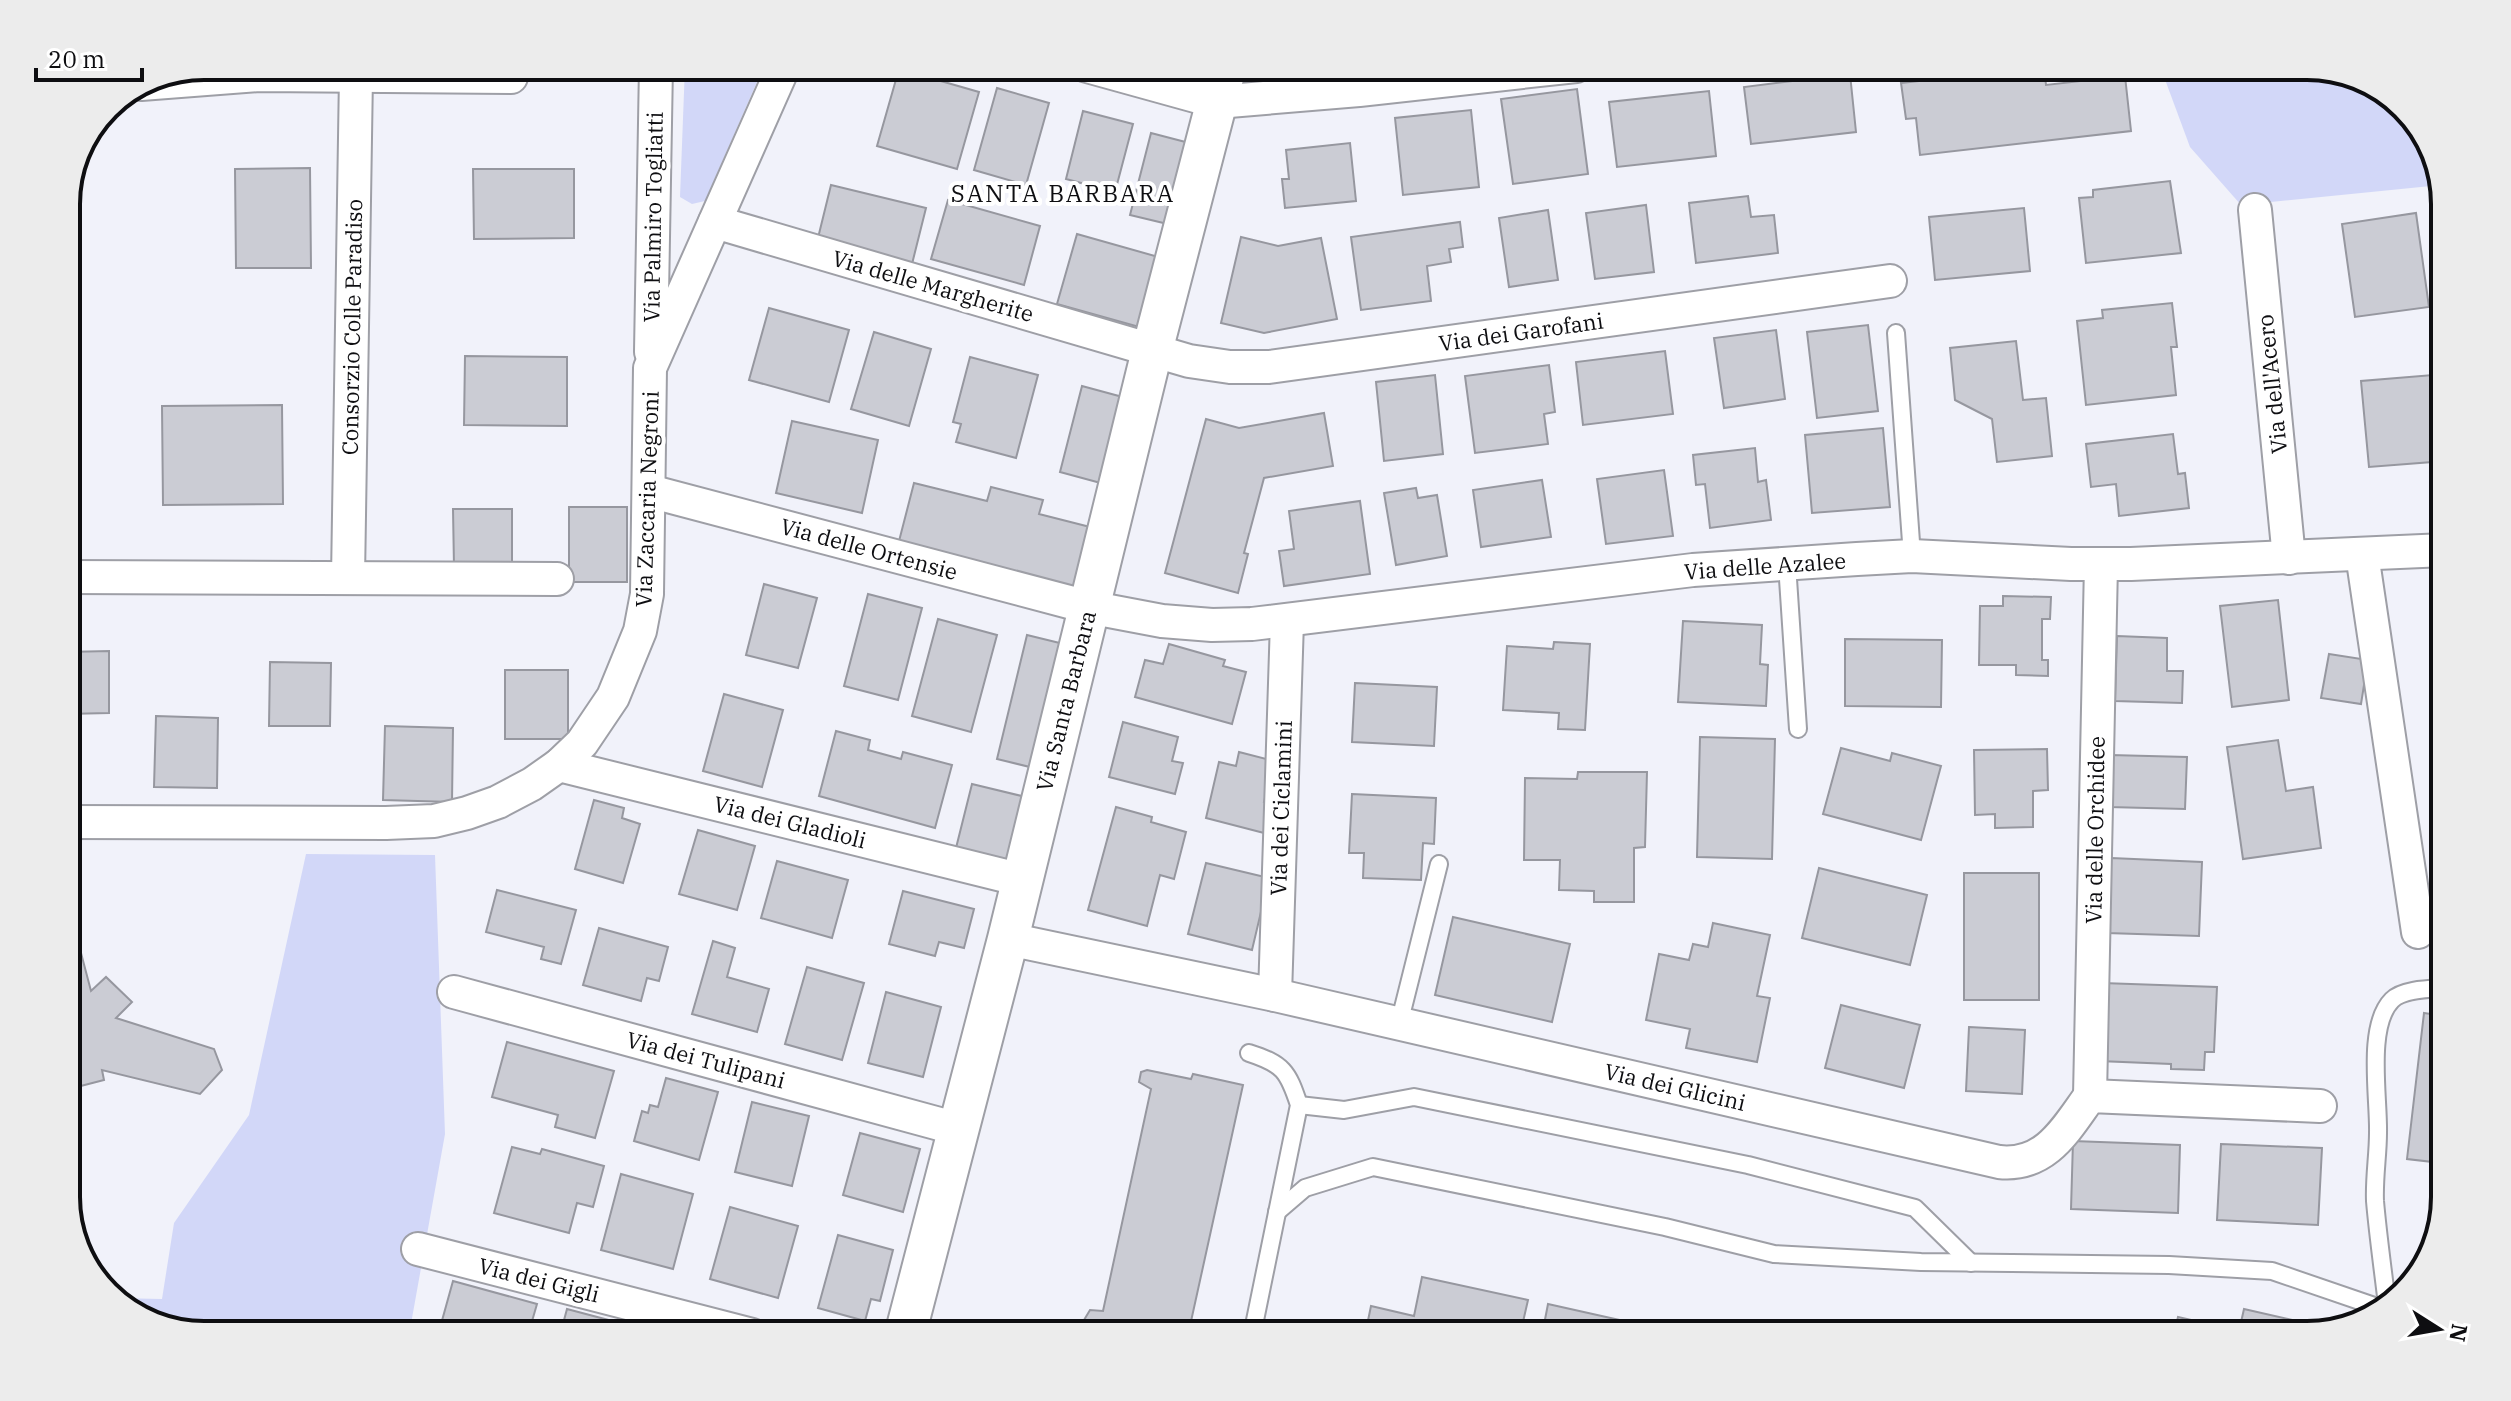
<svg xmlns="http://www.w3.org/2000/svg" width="2511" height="1401" viewBox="0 0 2511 1401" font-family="'IBM Plex Serif',serif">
<rect width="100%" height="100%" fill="#f1f2fa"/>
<g fill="#d2d7f8">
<polygon points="685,66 764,66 705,201 692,204 680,197"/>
<polygon points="2160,66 2307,66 2376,84 2422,128 2441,185 2241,205 2190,147"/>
<polygon points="306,854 435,855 445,1134 409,1335 204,1335 135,1317 116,1298 162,1299 174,1223 249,1115"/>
</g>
<g fill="#cbccd4" stroke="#96979f" stroke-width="2">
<polygon points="2044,67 2046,85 2125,76 2131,131 1920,155 1916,118 1906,119 1901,83"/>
<polygon points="899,69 979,92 957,169 877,146"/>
<polygon points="1850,74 1856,132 1751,144 1744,87"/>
<polygon points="997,88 1049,103 1026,185 974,170"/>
<polygon points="1577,89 1588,174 1513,184 1501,99"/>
<polygon points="1709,91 1716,156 1617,167 1609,102"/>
<polygon points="1471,110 1479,187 1403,195 1395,118"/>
<polygon points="1083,111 1133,124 1115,192 1066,179"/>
<polygon points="1151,133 1197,145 1176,226 1130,215"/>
<polygon points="1350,143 1356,201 1285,208 1282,179 1289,179 1286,150"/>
<polygon points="310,168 311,268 236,268 235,169"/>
<polygon points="473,169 574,169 574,238 474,239"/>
<polygon points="2170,181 2181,253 2086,263 2079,198 2093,197 2093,190"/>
<polygon points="831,185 926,208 912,264 817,242"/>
<polygon points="1748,196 1751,217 1774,215 1778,253 1696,263 1689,203"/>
<polygon points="948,200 1040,226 1024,285 931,259"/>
<polygon points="1646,205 1654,272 1595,279 1586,213"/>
<polygon points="2024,208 2030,271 1935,280 1929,217"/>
<polygon points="1548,210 1558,280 1509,287 1499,218"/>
<polygon points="2416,213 2429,307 2355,317 2342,224"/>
<polygon points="1460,222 1463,247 1449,249 1451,262 1427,266 1431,301 1361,310 1351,237"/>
<polygon points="1077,234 1169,260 1150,330 1057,304"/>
<polygon points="1241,237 1278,246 1321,238 1337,319 1264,333 1221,323"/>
<polygon points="2172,303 2177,347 2171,347 2176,395 2086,405 2077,321 2103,318 2102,310"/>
<polygon points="769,308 849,330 829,402 749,380"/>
<polygon points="1868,325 1878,411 1817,418 1807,332"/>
<polygon points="1776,330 1785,399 1724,408 1714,338"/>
<polygon points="874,332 931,349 909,426 851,409"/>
<polygon points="2016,341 2023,400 2046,398 2052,456 1997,462 1992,419 1955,400 1950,348"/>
<polygon points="1665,351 1673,414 1583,425 1576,362"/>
<polygon points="465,356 567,357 567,426 464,425"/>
<polygon points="970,357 1038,375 1016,458 956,442 961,424 953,422"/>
<polygon points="1549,365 1555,412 1544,414 1548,444 1475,453 1465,376"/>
<polygon points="2445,374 2445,461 2369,467 2361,381"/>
<polygon points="1435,375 1443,454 1384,461 1376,382"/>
<polygon points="1082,386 1130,399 1108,485 1060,472"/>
<polygon points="282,405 283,504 163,505 162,406"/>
<polygon points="1324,413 1333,466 1264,478 1244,553 1248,554 1238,593 1165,573 1206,419 1239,428"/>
<polygon points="792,421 878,440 862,513 776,493"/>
<polygon points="1883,428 1890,507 1812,513 1805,435"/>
<polygon points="2173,434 2178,474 2185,473 2189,508 2119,516 2116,484 2091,487 2086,444"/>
<polygon points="1755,448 1758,482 1766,480 1771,520 1710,528 1705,484 1696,485 1693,455"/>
<polygon points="1664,470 1673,536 1606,544 1597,479"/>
<polygon points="1542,480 1551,537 1481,547 1473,490"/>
<polygon points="914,483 987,501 991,487 1043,500 1039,514 1098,529 1081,592 898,545"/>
<polygon points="1416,488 1418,498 1437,495 1447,556 1396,565 1384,493"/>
<polygon points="1360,501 1370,574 1284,586 1279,551 1294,549 1289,511"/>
<rect x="569" y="507" width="58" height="75"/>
<polygon points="453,509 512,509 512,567 454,567"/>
<polygon points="764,584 817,598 798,668 746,655"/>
<polygon points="868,594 922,608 898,700 844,686"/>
<polygon points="2003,596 2051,597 2050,619 2042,619 2042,660 2048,660 2048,676 2016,675 2016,665 1979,665 1980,606 2003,606"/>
<polygon points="2445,596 2445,669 2437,669 2431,597"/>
<polygon points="2278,600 2289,700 2232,707 2220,606"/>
<polygon points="938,619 997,635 971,732 912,716"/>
<polygon points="1683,621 1762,625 1760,664 1768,665 1766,706 1678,702"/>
<polygon points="1027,635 1072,646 1042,770 997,759"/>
<polygon points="2117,636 2167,638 2167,671 2183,671 2182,703 2115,701"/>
<polygon points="1845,639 1942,640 1941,707 1845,706"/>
<polygon points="1554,642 1590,644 1585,730 1558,729 1559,713 1503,710 1507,646 1553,649"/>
<polygon points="1169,644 1225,660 1223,666 1246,672 1232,724 1135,697 1145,660 1163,664"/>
<polygon points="109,651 109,713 66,714 66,652"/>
<polygon points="2329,654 2368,660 2361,704 2321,698"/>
<polygon points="270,662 331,663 330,726 269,726"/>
<rect x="505" y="670" width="63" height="69"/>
<polygon points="1355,683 1437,687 1434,746 1352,742"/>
<polygon points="724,694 783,710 762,787 703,771"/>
<polygon points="156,716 218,718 217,788 154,787"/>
<polygon points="2439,717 2445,717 2445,787 2444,787"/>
<polygon points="1123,722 1178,737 1172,761 1183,763 1175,794 1109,777"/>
<polygon points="385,726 453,728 452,802 383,800"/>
<polygon points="836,731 870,740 868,750 901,759 903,752 952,765 935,828 819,796"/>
<polygon points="1700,737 1775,739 1772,859 1697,857"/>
<polygon points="2278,740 2286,791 2313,787 2321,848 2243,859 2227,747"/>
<polygon points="1841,748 1890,761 1892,753 1941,766 1921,840 1823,814"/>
<polygon points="2047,749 2048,790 2033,791 2033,827 1995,828 1995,814 1975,815 1974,750"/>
<polygon points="1239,752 1274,761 1264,802 1271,803 1264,833 1206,818 1219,762 1236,766"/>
<polygon points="2110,755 2187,757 2185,809 2109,807"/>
<polygon points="1578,772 1647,772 1645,847 1634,848 1634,902 1594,902 1594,891 1559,890 1560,860 1524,860 1525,778 1577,779"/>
<polygon points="972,784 1034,799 1019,863 956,848"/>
<polygon points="1352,794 1436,798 1434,844 1423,843 1421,880 1363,878 1364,853 1349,853"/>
<polygon points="594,800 624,808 622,818 640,824 623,883 575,869"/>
<polygon points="1116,807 1152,817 1151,822 1186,832 1174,879 1160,875 1147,926 1088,910"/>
<polygon points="698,830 755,846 737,910 679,894"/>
<polygon points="2111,858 2202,862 2199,936 2107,933"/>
<polygon points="777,861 848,880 832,938 761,918"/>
<polygon points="1206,863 1269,878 1252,950 1188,934"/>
<polygon points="1819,868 1927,895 1910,965 1802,938"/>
<rect x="1964" y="873" width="75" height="127"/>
<polygon points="497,890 576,910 561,964 541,959 544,947 486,932"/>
<polygon points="903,891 974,909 964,948 939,942 935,956 889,944"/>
<polygon points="66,896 91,991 106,977 132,1002 116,1018 214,1049 222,1070 200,1094 102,1070 104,1080 73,1088 70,1077 66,1081"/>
<polygon points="1453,917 1570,944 1552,1022 1435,995"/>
<polygon points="1713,923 1770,935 1757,996 1770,998 1757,1062 1686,1048 1690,1029 1646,1020 1659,954 1689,960 1693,944 1708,947"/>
<polygon points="599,928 668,947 659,981 647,978 641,1001 583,985"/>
<polygon points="713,941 735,948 727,977 769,989 757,1032 692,1014"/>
<polygon points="807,967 864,983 842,1060 785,1044"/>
<polygon points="2102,983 2217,987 2214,1052 2205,1052 2204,1070 2171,1069 2171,1064 2099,1061"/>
<polygon points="886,992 941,1007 923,1077 868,1063"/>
<polygon points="1841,1005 1920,1025 1904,1088 1825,1068"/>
<polygon points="2424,1013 2445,1016 2445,1197 2433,1242 2441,1163 2407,1159"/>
<polygon points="1969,1027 2025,1030 2022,1094 1966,1091"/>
<polygon points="507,1042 614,1071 595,1138 555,1127 558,1115 492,1097"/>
<polygon points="1147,1070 1191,1079 1193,1074 1243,1085 1188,1335 1096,1335 1097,1331 1088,1328 1084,1320 1090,1310 1103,1311 1151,1089 1139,1082 1141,1072"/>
<polygon points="666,1078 718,1092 699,1160 634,1141 642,1111 648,1113 650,1105 658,1107"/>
<polygon points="752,1102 809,1116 792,1186 735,1172"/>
<polygon points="860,1133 920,1149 903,1212 843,1195"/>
<polygon points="2073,1141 2180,1145 2178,1213 2071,1209"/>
<polygon points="2221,1144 2322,1148 2318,1225 2217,1220"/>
<polygon points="512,1147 540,1154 542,1149 604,1166 593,1207 577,1203 569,1233 494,1213"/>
<polygon points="621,1174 693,1194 673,1269 601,1250"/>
<polygon points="730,1207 798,1226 778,1298 710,1279"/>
<polygon points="838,1235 893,1250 880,1301 871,1299 865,1321 818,1308"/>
<polygon points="1422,1277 1528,1300 1520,1335 1365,1335 1371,1306 1414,1316"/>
<polygon points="453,1281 537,1304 528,1335 438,1335"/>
<polygon points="1548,1304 1651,1327 1649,1335 1542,1335"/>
<polygon points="567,1309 650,1331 648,1335 560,1335"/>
<polygon points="2244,1309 2301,1322 2298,1335 2131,1335 2134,1321 2175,1330 2178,1317 2239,1331"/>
</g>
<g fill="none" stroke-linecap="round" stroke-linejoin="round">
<defs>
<g id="service">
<polyline points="1896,333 1912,556"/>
<polyline points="1787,564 1798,729"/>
<polyline points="1399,1024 1439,864"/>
<path d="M1249,1053C1283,1064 1288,1071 1299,1105L1252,1335"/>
<polyline points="1299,1105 1344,1110 1414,1097 1748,1165 1915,1208 1971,1263"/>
<polyline points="1277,1212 1305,1188 1373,1167 1665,1227 1774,1254 1921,1262 2169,1265 2272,1271 2383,1309"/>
<path d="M2387,1305C2383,1270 2378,1236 2375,1201C2374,1178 2378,1155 2378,1133C2379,1098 2366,1026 2392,1000C2403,989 2430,989 2445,988"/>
</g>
<g id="minor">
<polyline points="1087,66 1217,102 1359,90 1576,66"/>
<polyline points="141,84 259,75 511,77"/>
<polyline points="2255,210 2289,558"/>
<polyline points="715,222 1189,361 1230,367 1269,367 1890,281"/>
<polyline points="651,352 656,66"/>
<polyline points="649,491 1088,607 1162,621 1212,625 1252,624 1693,570 1857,559 1912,556 2071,564 2131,564 2445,550"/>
<polyline points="2362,554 2418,932"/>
<polyline points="66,577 557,579"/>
<polyline points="348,578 356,75"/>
<polyline points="559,765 1022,880"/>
<polyline points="66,822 386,823 434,821 467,813 498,802 532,784 559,765 582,743 613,697 640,631 647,594 650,368 784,66"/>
<path d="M1008,939L1275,995L1999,1162C2046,1167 2066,1129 2090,1096L2320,1106"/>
<polyline points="454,992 958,1129"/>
<polyline points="1275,995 1287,621"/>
<polyline points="2090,1096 2101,564"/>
<polyline points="418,1249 752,1335"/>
</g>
<polyline id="tertiary" points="905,1335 1008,939 1152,351 1226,66"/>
</defs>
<use href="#service" stroke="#9e9fa6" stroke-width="20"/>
<use href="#minor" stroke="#9e9fa6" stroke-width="36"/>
<use href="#tertiary" stroke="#9e9fa6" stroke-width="44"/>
<use href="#service" stroke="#fff" stroke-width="16"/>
<use href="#minor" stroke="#fff" stroke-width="32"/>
<use href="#tertiary" stroke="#fff" stroke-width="40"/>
</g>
<g text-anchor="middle" stroke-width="8" stroke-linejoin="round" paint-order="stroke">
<g font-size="22" fill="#0e0e11" stroke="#fff">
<text transform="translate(653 217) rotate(-89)" y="8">Via Palmiro Togliatti</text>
<text transform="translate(933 286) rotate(16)" y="8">Via delle Margherite</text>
<text transform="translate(352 327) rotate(-89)" y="8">Consorzio Colle Paradiso</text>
<text transform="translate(1521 332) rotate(-8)" y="8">Via dei Garofani</text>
<text transform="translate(2272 384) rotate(-96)" y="8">Via dell'Acero</text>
<text transform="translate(647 499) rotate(-88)" y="8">Via Zaccaria Negroni</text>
<text transform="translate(869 549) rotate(15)" y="8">Via delle Ortensie</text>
<text transform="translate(1765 566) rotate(-4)" y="8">Via delle Azalee</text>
<text transform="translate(1066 701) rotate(-76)" y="8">Via Santa Barbara</text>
<text transform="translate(1281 808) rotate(-88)" y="8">Via dei Ciclamini</text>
<text transform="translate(790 822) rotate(14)" y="8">Via dei Gladioli</text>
<text transform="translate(2095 830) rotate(-89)" y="8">Via delle Orchidee</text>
<text transform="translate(706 1060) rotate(15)" y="8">Via dei Tulipani</text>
<text transform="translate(1675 1087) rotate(13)" y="8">Via dei Glicini</text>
<text transform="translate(539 1280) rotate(14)" y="8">Via dei Gigli</text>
</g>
<g font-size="24" letter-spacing="2" fill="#0e0e11" stroke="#fff">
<text x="1063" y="202">SANTA BARBARA</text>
</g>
</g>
<path d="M0 0H2511V1401H0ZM204 80H2307A124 124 0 0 1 2431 204V1197A124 124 0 0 1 2307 1321H204A124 124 0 0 1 80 1197V204A124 124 0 0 1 204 80Z" fill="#ececec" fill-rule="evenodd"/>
<path fill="none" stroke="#0e0e11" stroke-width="4" d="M204 80H2307A124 124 0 0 1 2431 204V1197A124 124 0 0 1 2307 1321H204A124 124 0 0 1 80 1197V204A124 124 0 0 1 204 80Z"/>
<g transform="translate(2439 1329) rotate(101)" stroke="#ffffff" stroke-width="6" paint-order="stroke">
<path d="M0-6L14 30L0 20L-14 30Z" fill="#0e0e11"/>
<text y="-12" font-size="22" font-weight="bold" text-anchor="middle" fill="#0e0e11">N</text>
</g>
<path d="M36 68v12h106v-12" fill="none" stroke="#0e0e11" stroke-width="4"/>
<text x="48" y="68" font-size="24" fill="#0e0e11" stroke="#ffffff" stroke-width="6" paint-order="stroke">20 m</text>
</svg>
